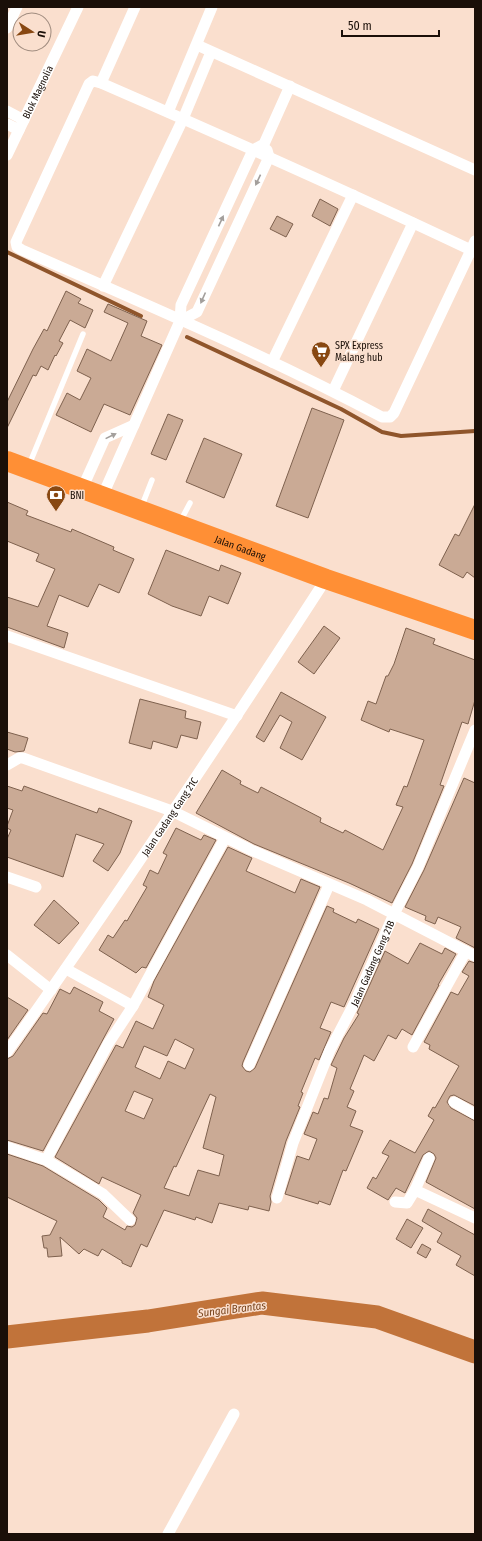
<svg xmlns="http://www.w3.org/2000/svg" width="482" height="1541" viewBox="0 0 482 1541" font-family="'Fira Sans Condensed',sans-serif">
<rect width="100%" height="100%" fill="#fadfce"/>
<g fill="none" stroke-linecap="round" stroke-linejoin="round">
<g stroke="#8f552b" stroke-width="4">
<polyline points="7,252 141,316"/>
<polyline points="187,337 341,409 382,432 401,436 475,431"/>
</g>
<polyline stroke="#c1733a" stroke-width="23" points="7,1337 148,1321 262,1303 377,1317 475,1352"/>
</g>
<g fill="#caaa95" stroke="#7e614e" fill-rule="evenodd">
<polygon points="320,199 338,209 330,226 312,216"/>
<polygon points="277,216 293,224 286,237 270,229"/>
<polygon points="66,291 81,299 78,303 93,310 85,328 70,320 59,341 63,343 56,356 55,355 48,370 41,366 36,376 33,375 7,428 7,402 33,349 44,329 47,331"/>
<polygon points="108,304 147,321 141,336 162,345 130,415 104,404 91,432 56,415 67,393 80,400 91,378 77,371 87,349 111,361 128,323 104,312"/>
<polygon points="312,408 344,420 308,518 276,506"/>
<polygon points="168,414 183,420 166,460 151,454"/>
<polygon points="204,438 242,454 224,498 186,482"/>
<polygon points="7,502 28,511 26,515 71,532 72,529 114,547 113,550 134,559 119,593 99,584 88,607 59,595 47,626 68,633 64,648 7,627 7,597 38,607 55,569 36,561 39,554 7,541"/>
<polygon points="475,504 475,578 467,572 463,578 439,565 455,534 459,536"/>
<polygon points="166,550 219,571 221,565 241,573 228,604 209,596 201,616 172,606 148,594"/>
<polygon points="324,626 340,638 314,674 298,662"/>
<polygon points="406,628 435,639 433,644 475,660 475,700 468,724 462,722 455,742 440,785 444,786 412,864 392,903 349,883 254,844 196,813 222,770 241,781 240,784 258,793 261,787 321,818 320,822 343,833 345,830 383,850 403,807 396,805 404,786 407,787 424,740 390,729 389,732 361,720 368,701 376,704 386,676 388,676 394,664"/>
<polygon points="281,692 326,717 302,760 280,748 292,722 280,715 264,742 256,737"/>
<polygon points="140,699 186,711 185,718 201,722 197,739 181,735 177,748 153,741 151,749 129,743"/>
<polygon points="7,732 28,738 24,751 15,752 7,749"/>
<polygon points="464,778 475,783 475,948 456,938 461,927 438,917 435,924 425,920 426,916 405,907 424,870"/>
<polygon points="7,786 22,791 24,786 97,813 99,808 132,821 120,853 108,871 93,861 104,844 76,834 63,877 7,857 7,839 11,830 7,828 7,826 13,810 7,808"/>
<polygon points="176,828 201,840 204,835 216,840 146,968 142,967 136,973 99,950 108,935 113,938 125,920 127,921 147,887 143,885 150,870 158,874 167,855 163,853"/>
<path d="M228,847L252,858L246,871L295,893L301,879L320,887L243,1062L242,1066L246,1071L250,1072L255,1068L327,906L334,909L333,912L356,923L358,919L379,929L344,1007L331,1002L320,1028L331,1032L319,1060L315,1058L301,1092L303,1093L298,1106L300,1107L286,1141L270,1196L271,1202L269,1211L249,1206L248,1210L219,1203L212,1223L196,1217L195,1220L164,1210L147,1247L141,1244L131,1267L122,1263V1261L102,1249L98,1256L84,1249L79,1254L60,1237L62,1256L48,1257L47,1248H44L42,1236L50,1235L57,1221L7,1197V1154L43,1166L99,1200L107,1208L103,1217L125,1230L127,1226L132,1227L135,1225L137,1218L133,1213L141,1195L102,1177L99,1184L55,1157L116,1045L123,1048L136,1021L153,1029L164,1005L148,997L154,981ZM175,1039L194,1049L185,1069L168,1061L160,1079L135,1067L144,1046L167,1056ZM134,1091L153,1099L144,1119L125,1111ZM210,1094L216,1097L203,1148L224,1155L219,1176L198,1170L189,1196L164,1188L174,1166L176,1167Z"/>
<polygon points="54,900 79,923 59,944 34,925"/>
<polygon points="420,943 442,954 445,948 456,954 438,985 439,985 412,1035 402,1029 396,1039 388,1035 374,1061 364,1055 350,1089 354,1091 347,1107 356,1111 350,1126 363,1131 346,1171 343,1170 330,1205 319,1201 318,1204 285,1194 297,1156 309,1160 317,1139 304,1134 313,1112 318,1114 324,1098 328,1099 337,1068 331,1065 344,1038 359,1014 357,1013 385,951 408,964"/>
<polygon points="469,961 475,963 475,1106 454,1095 450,1096 447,1102 451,1108 475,1121 475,1209 426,1182 436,1158 434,1154 429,1151 423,1155 405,1193 396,1188 388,1200 367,1188 373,1177 376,1179 389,1156 382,1153 390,1140 415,1153 434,1120 428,1116 433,1107 435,1108 459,1066 429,1049 430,1045 424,1042 451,992 458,995 469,976 462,972"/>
<polygon points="74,987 103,1002 99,1011 114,1019 43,1151 7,1140 7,1059 13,1056 43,1013 47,1014 60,989 70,994"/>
<polygon points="7,997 28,1010 7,1040"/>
<polygon points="428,1209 475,1235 475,1276 456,1265 461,1256 437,1242 442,1233 422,1221"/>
<polygon points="407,1219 423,1228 411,1248 396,1239"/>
<polygon points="422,1244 431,1249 426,1258 417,1253"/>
</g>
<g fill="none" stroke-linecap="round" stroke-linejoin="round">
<g stroke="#fff" stroke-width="5.5">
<polyline points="29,465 83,334"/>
<polyline points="141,508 152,480"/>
<polyline points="180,522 190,503"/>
</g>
<g stroke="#fff" stroke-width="11">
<polyline points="7,28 17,7"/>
<polyline points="197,45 475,170"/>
<polyline points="101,83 135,7"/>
<polyline points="7,111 24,120"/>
<polyline points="168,112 212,7"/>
<polyline points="7,124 19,130"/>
<path id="s1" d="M7,155L78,7"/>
<path d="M475,241L471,250L394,413L390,417H382C265,355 143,303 22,250L17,247L16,242L89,84L93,81L101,83C225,137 349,192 471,250L475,252"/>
<polyline points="103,286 183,119 211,52"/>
<polyline points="180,321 197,312 269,157 267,150"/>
<polyline points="272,362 353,195"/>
<polyline points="333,391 413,223"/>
<polyline points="82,489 105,438 134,425"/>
<polyline points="102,497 180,321 181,305 253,150 264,144 290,86"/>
<polyline points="7,636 237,716"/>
<polyline points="7,765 19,758 23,758 172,811 251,850 367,900 475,956"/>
<polyline points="7,877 36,887"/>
<polyline points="7,955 51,990"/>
<polyline points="66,969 133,1006"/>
<polyline points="413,1047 466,951"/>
<path id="s2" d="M7,1052C117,897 223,738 326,579"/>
<polyline points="249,1065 329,885"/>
<polyline points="454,1102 475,1114"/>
<polyline points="7,1147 46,1160 103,1194 130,1220"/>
<polyline points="46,1160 108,1044 133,1006 225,838"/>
<polyline points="415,1190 429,1158"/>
<path id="s3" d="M277,1198L293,1143L330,1050L356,1000L394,914L418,867L475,730"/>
<polyline points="395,1202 407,1203 415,1190 475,1218"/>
<polyline points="168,1534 234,1414"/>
</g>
<path stroke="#ff8f35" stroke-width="20" id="s4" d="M7,461L326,579L475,630"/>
</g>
<defs><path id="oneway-solid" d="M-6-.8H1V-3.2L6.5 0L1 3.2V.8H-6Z"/></defs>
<g fill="#a39f9c">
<use href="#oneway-solid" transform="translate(258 180) rotate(115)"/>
<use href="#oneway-solid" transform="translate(221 221) rotate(-65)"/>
<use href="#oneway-solid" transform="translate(203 298) rotate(114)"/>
<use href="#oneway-solid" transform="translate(111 436) rotate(-26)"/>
</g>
<defs>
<symbol id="supermarket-pin" viewBox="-11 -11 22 30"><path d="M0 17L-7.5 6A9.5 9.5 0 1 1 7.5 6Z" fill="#884812" stroke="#fadfce"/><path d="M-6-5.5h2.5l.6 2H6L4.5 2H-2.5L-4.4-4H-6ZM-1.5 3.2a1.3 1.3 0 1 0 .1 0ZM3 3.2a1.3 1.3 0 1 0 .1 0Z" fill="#fff"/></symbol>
<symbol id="bank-pin" viewBox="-11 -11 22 30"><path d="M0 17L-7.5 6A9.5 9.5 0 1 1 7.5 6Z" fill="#884812" stroke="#fadfce"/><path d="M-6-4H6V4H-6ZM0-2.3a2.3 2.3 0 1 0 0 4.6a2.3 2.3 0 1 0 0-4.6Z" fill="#fff"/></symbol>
</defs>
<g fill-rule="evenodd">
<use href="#supermarket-pin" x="310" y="340" width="22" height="30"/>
<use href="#bank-pin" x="45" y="484" width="22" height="30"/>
</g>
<g text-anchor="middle" stroke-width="3" stroke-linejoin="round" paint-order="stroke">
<g font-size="10" fill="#1a0f08" stroke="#fadfce">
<text dy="4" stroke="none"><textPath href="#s1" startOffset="70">Blok Magnolia</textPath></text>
<text dy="4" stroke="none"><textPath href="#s4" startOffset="249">Jalan Gadang</textPath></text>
<text dy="4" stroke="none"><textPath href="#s2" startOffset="286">Jalan Gadang Gang 21C</textPath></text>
<text dy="4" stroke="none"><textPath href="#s3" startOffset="254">Jalan Gadang Gang 21B</textPath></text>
</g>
<g font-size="10" fill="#1a0f08" stroke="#fadfce" text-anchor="start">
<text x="335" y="349">SPX Express<tspan x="335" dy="12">Malang hub</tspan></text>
<text x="70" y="499">BNI</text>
</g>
<g font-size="11" font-style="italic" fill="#78431a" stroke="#fadfce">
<text transform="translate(232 1309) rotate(-7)" y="4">Sungai Brantas</text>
</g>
</g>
<rect width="482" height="1541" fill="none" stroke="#1a0f08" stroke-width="16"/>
<g transform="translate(32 32) rotate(102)"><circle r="19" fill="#fadfce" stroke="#a08c7f"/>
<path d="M0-3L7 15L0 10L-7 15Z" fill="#884812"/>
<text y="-6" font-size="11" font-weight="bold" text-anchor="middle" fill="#1a0f08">U</text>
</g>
<path d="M342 30v6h97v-6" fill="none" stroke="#1a0f08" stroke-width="2"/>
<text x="348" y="30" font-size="12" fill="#1a0f08" stroke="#fadfce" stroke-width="3" paint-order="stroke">50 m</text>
</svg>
